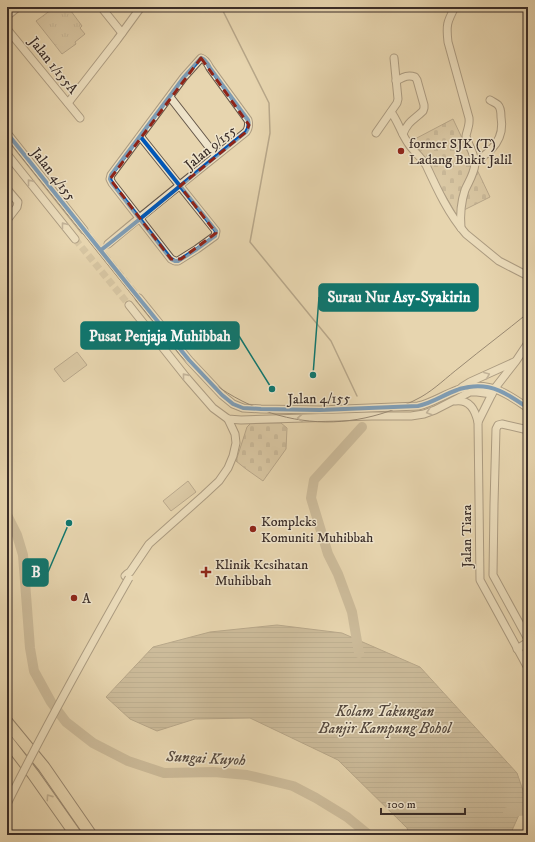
<svg xmlns="http://www.w3.org/2000/svg" width="535" height="842" viewBox="0 0 535 842" font-family="'IM FELL DW Pica',serif">
<defs>
<pattern id="cemetery-stones" width="16" height="16" patternUnits="userSpaceOnUse"><rect width="16" height="16" fill="#cab898"/><path d="M2 7V4a2 2 0 0 1 4 0v3zM10 15v-3a2 2 0 0 1 4 0v3z" fill="#a5967c"/></pattern>
<pattern id="park-tufts" width="24" height="20" patternUnits="userSpaceOnUse"><rect width="24" height="20" fill="#cab898"/><path d="M3 7l-1-3M5 7V3M7 7l1-3M15 17l-1-3M17 17v-4M19 17l1-3" fill="none" stroke="#a5967c"/></pattern>
<pattern id="water-rules" width="6" height="5" patternUnits="userSpaceOnUse"><rect width="6" height="5" fill="#ac9c81"/><path d="M0 2.5h6" fill="none" stroke="#8d806a"/></pattern>
</defs>
<rect width="100%" height="100%" fill="#e7d5af"/>
<filter id="stains"><feTurbulence type="fractalNoise" baseFrequency=".005" numOctaves="4"/><feColorMatrix values="0 0 0 0 .2 0 0 0 0 .09 0 0 0 0 .02 0 0 0 .5 -.17"/></filter>
<radialGradient id="worn" r=".72"><stop offset=".6" stop-color="#630" stop-opacity="0"/><stop offset="1" stop-color="#630" stop-opacity=".3"/></radialGradient>
<g fill="#cab898" stroke="#827260">
<polygon points="77,352 87,365 64,382 54,369"/>
<polygon points="188,481 196,492 171,511 163,501"/>
</g>
<g fill="url(#cemetery-stones)" stroke="#827260">
<polygon points="453,119 490,197 456,214 413,140"/>
<polygon points="251,423 281,423 287,428 286,449 263,481 246,469 236,461 247,427"/>
</g>
<polygon fill="url(#park-tufts)" stroke="#827260" points="55,7 68,7 82,26 80,28 85,34 75,42 76,44 62,54 36,21"/>
<polygon fill="url(#water-rules)" stroke="#7e705d" points="277,625 342,633 420,667 517,773 526,799 510,835 410,835 407,828 338,760 250,718 195,719 157,731 130,719 106,697 153,647 210,632"/>
<g fill="none" stroke-linecap="round" stroke-linejoin="round">
<polyline stroke="#7e705d" stroke-width="1.5" points="221,7 269,103 270,133 250,242 331,341 357,396"/>
<g stroke="#ac9c81" stroke-width="10">
<polyline points="7,515 17,535 23,555 30,648 34,671 51,702 66,722 93,743 128,761 164,773 214,772 247,775 293,786 316,798 347,817 369,835"/>
<polyline points="359,653 352,612 338,574 328,554 311,498 314,480 362,427"/>
<polyline points="508,812 528,810"/>
</g>
<g stroke="#c4b394" stroke-width="7" stroke-dasharray="7 3.5" stroke-linecap="butt">
<polyline points="84,230 139,298"/>
<polyline points="75,239 129,305"/>
</g>
<defs>
<g id="minor">
<polyline points="101,7 122,33"/>
<path d="M455,7C447,22 446,25 448,42L469,118C470,125 467,130 466,136C468,145 475,154 475,164C474,174 469,181 465,190C461,202 460,216 461,228"/>
<polyline points="7,16 18,7"/>
<polyline points="7,29 80,118"/>
<path d="M396,81C402,78 407,74 415,77L417,80L424,105V108L423,111C414,120 408,121 403,134"/>
<polyline points="170,97 216,156"/>
<polyline points="68,103 117,40 141,7"/>
<path d="M391,112C398,121 401,133 408,143C413,151 421,157 426,165C437,189 449,215 466,234L499,261L528,276"/>
<polyline points="7,133 84,230"/>
<polyline points="376,133 397,103 398,99 394,58"/>
<polyline points="7,154 75,239"/>
<path d="M475,162C492,151 505,139 501,117C501,113 501,108 498,105C496,103 493,102 490,100"/>
<polyline points="7,189 18,202 17,207 7,220"/>
<path d="M108,244C153,206 200,169 246,132C249,128 249,124 248,120L210,68C208,64 205,59 201,58L184,77L111,175L110,179L112,183L171,259L175,261H178L197,249L215,236L216,231L140,136"/>
<path d="M139,298L189,360L222,395L233,404L243,408L261,409L320,410L418,406C432,403 443,395 457,390C461,388 465,388 469,387C493,383 509,395 528,408"/>
<polyline points="129,305 186,377 213,408 228,419 241,420 372,416 411,416 424,414 435,410 470,392 477,392 492,394"/>
<polyline points="528,343 516,361 495,388 478,422 480,580 528,668"/>
<polyline points="462,387 470,382 514,362"/>
<path d="M455,401C470,399 475,410 478,422"/>
<polyline points="528,430 502,424 498,425 496,429 494,504 493,575 528,639"/>
<polyline points="125,576 127,574 130,572 149,544 204,495 219,481 228,468 233,456 236,443 235,434 228,419"/>
<polyline points="517,649 528,642"/>
</g>
<g id="highway">
<polyline points="7,722 44,767 91,835"/>
<polyline points="7,740 33,774 76,835"/>
</g>
</defs>
<use href="#minor" stroke="#65574a" stroke-width="9"/>
<use href="#highway" stroke="#3a2d28" stroke-width="13"/>
<use href="#minor" stroke="#efe4cb" stroke-width="7"/>
<use href="#highway" stroke="#e7d5af" stroke-width="11"/>
<path stroke="#3a2d28" stroke-width="1" d="M7,139L181,356C248,423 336,443 421,397C435,389 447,377 460,367C482,349 506,331 528,313"/>
<defs>
<path id="minor-bridge" d="M7,804C45,727 87,652 129,578"/>
</defs>
<use href="#minor-bridge" stroke="#65574a" stroke-width="9" stroke-linecap="butt"/>
<use href="#minor-bridge" stroke="#efe4cb" stroke-width="7"/>
<defs>
<g id="cycleway">
<path d="M7,133L125,281L189,360L222,395L233,404L243,408L261,409L320,410L418,406C432,403 443,395 457,390C461,388 465,388 469,387C493,383 509,395 528,408"/>
<path d="M101,250C150,212 197,171 246,132C249,128 249,124 248,120L210,68C208,64 205,59 201,58L184,77L111,175L110,179L112,183L171,259L175,261H178L197,249L215,236L216,231L140,136"/>
</g>
</defs>
<use href="#cycleway" stroke="#efe4cb" stroke-width="6"/>
<use href="#cycleway" stroke="#0057b8" stroke-width="4"/>
</g>
<defs><path id="oneway-chevron" d="M-2-3.5L2.5 0L-2 3.5" fill="none" stroke-width="1.6" stroke-linecap="round" stroke-linejoin="round"/></defs>
<g stroke="#94887a">
<use href="#oneway-chevron" transform="translate(30 182) rotate(-129)"/>
<use href="#oneway-chevron" transform="translate(64 225) rotate(-128)"/>
<use href="#oneway-chevron" transform="translate(487 375) rotate(-22)"/>
<use href="#oneway-chevron" transform="translate(185 376) rotate(-129)"/>
<use href="#oneway-chevron" transform="translate(429 412) rotate(162)"/>
<use href="#oneway-chevron" transform="translate(300 418) rotate(178)"/>
</g>
<use stroke="#90816c" href="#oneway-chevron" transform="translate(49 797) rotate(-125)"/>
<path d="M0 0H535V842H0ZM201,58L249,125L246,132L180,186L216,233L181,259H171L110,179Z" fill="#e7d5af" fill-opacity=".55" fill-rule="evenodd"/>
<path fill="none" stroke="#8f2418" stroke-width="3" stroke-dasharray="8 5" stroke-linejoin="round" d="M201,58L249,125L246,132L180,186L216,233L181,259H171L110,179Z"/>
<g fill="#8f2418" stroke="#efe4cb" stroke-width="1.5">
<circle cx="401" cy="151" r="4"/>
<circle cx="253" cy="529" r="4"/>
<path d="M204 566h4v4h4v4h-4v4h-4v-4h-4v-4h4z"/>
<circle cx="74" cy="598" r="4"/>
</g>
<g text-anchor="middle" stroke-width="3" stroke-linejoin="round" paint-order="stroke">
<g font-size="14" fill="#3a2d28" stroke="#efe4cb">
<text transform="translate(54 65) rotate(51)" y="5">Jalan 1/155A</text>
<text transform="translate(210 147) rotate(-39)" y="5">Jalan 9/155</text>
<text transform="translate(54 174) rotate(52)" y="5">Jalan 4/155</text>
<text transform="translate(319 398) rotate(-1)" y="5">Jalan 4/155</text>
<text transform="translate(466 536) rotate(-90)" y="5">Jalan Tiara</text>
</g>
<g font-size="14" fill="#3a2d28" stroke="#efe4cb" text-anchor="start">
<text x="409" y="148">former SJK (T)<tspan x="409" dy="16">Ladang Bukit Jalil</tspan></text>
<text x="261" y="526">Kompleks<tspan x="261" dy="16">Komuniti Muhibbah</tspan></text>
<text x="215" y="569">Klinik Kesihatan<tspan x="215" dy="16">Muhibbah</tspan></text>
<text x="82" y="603">A</text>
</g>
<g font-size="15" font-style="italic" fill="#56493e" stroke="#efe4cb">
<text x="385" y="716">Kolam Takungan<tspan x="385" dy="17">Banjir Kampung Bohol</tspan></text>
<text transform="translate(206 758) rotate(3)" y="5">Sungai Kuyoh</text>
</g>
</g>
<path fill="none" stroke="#0f766e" stroke-width="1.5" d="M313 375L319 297M272 389L239 336M69 523L48 572"/>
<g fill="#0f766e" stroke="#efe4cb" stroke-width="1.5">
<circle cx="313" cy="375" r="4"/>
<circle cx="272" cy="389" r="4"/>
<circle cx="69" cy="523" r="4"/>
</g>
<g fill="#0f766e" stroke="#0f766e" stroke-width="1.5">
<rect x="319" y="284" width="159" height="27" rx="4"/>
<rect x="81" y="322" width="158" height="27" rx="4"/>
<rect x="23" y="559" width="25" height="27" rx="4"/>
</g>
<g font-size="15" text-anchor="middle" font-weight="bold" fill="#fff">
<text x="399" y="302">Surau Nur Asy-Syakirin</text>
<text x="160" y="341">Pusat Penjaja Muhibbah</text>
<text x="36" y="577">B</text>
</g>
<rect width="535" height="842" fill="none" stroke="#e7d5af" stroke-width="24"/>
<rect x="8" y="8" width="519" height="826" fill="none" stroke="#3a2d28" stroke-width="2"/>
<rect x="12" y="12" width="511" height="818" fill="none" stroke="#3a2d28"/>
<path d="M381 808v6h84v-6" fill="none" stroke="#3a2d28" stroke-width="2"/>
<text x="387" y="808" font-size="12" fill="#3a2d28" stroke="#efe4cb" stroke-width="3" paint-order="stroke">100 m</text>
<rect width="100%" height="100%" filter="url(#stains)"/>
<rect width="100%" height="100%" fill="url(#worn)"/>
</svg>
